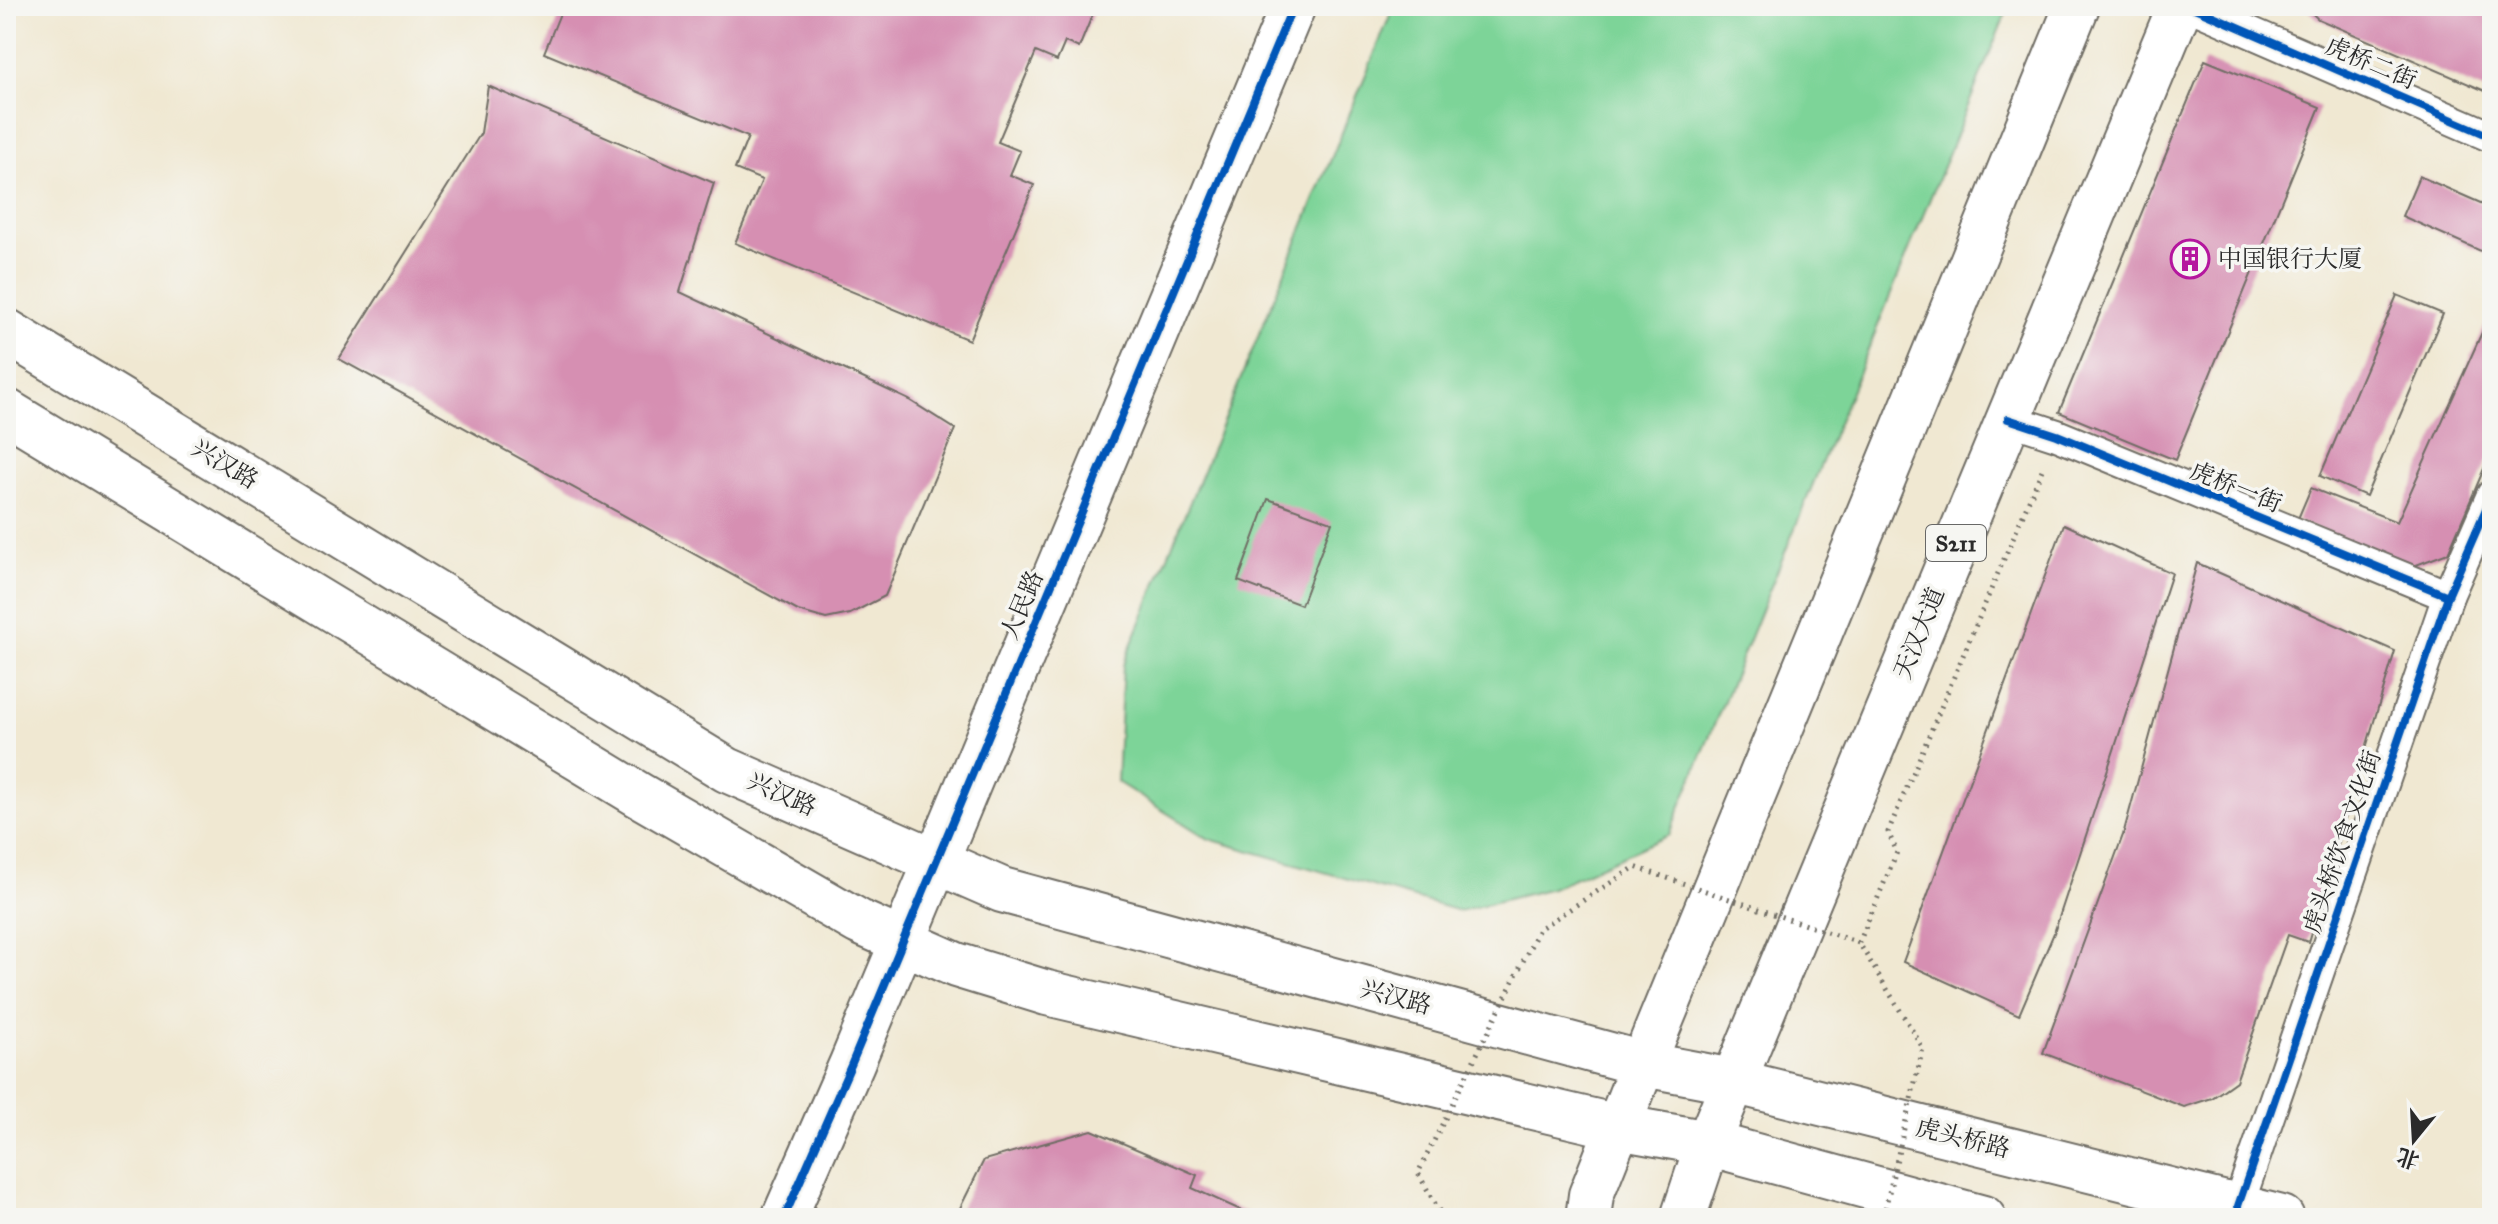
<svg xmlns="http://www.w3.org/2000/svg" width="2498" height="1224" viewBox="0 0 2498 1224" font-family="'IM FELL Great Primer','Noto Serif SC',serif">
<rect width="100%" height="100%" fill="#f6f6f2"/>
<filter id="ink" filterUnits="userSpaceOnUse"><feTurbulence type="fractalNoise" baseFrequency=".0125" numOctaves="2"/><feDisplacementMap in="SourceGraphic" scale="16" xChannelSelector="R" yChannelSelector="G"/><feConvolveMatrix kernelMatrix="1 2 1 2 8 2 1 2 1" color-interpolation-filters="sRGB"/></filter>
<filter id="wash" filterUnits="userSpaceOnUse"><feTurbulence type="fractalNoise" baseFrequency=".006" numOctaves="4" result="noise"/><feDisplacementMap in="SourceGraphic" scale="32" xChannelSelector="R" yChannelSelector="G"/><feGaussianBlur stdDeviation="1.8" result="paint"/><feColorMatrix in="noise" values="0 0 0 0 0 0 0 0 0 0 0 0 0 0 0 0 0 1.4 0 .05"/><feComposite in="paint" operator="in"/></filter>
<g filter="url(#wash)">
<rect width="100%" height="100%" fill="#f0e8d2"/>
<polygon fill="#7dd498" stroke="#548062" stroke-width="2" points="1394,6 2009,6 1669,835 1552,888 1459,911 1209,839 1117,782 1123,665"/>
<g id="blocks">
<g fill="#d68fb2">
<polygon points="563,6 1096,6 1079,48 1065,42 1057,61 1036,52 998,142 1020,151 1010,175 1034,185 969,340 735,243 762,180 735,169 748,137 544,53"/>
<polygon points="2304,6 2492,6 2492,94 2318,19"/>
<polygon points="2205,60 2320,107 2175,460 2059,412"/>
<polygon points="488,86 714,183 680,292 909,400 955,429 885,596 850,614 826,619 798,611 339,359 481,133"/>
<polygon points="2419,176 2492,208 2492,256 2402,216"/>
<polygon points="2397,295 2443,314 2366,496 2320,476"/>
<polygon points="2492,310 2492,450 2448,553 2411,567 2297,521 2311,488 2397,522"/>
<polygon points="1268,499 1332,522 1301,605 1238,581"/>
<polygon points="2064,524 2172,573 2054,933 2019,1015 1903,962"/>
<polygon points="2197,563 2395,651 2308,942 2288,935 2236,1081 2212,1098 2184,1107 2043,1053 2123,835"/>
<polygon points="1092,1130 1197,1175 1192,1188 1258,1218 955,1218 984,1160"/>
</g>
</g>
</g>
<g filter="url(#ink)">
<use href="#blocks" fill-opacity="0" stroke="#706d65" stroke-width="2"/>
<g fill="none" stroke-linecap="round" stroke-linejoin="round">
<defs>
<g id="street">
<polyline points="2190,6 2492,137"/>
<polyline points="2008,419 2057,435 2448,596"/>
<polyline points="2238,1206 2448,596 2492,495"/>
</g>
<polyline id="secondary" points="784,1218 852,1063 1293,6"/>
<g id="primary">
<polyline points="6,331 727,770 1002,890 1643,1064 1733,1081 2282,1218"/>
<polyline points="6,411 639,795 859,922 956,965 1047,993 1618,1127 1708,1143 1983,1218"/>
<polyline points="1588,1218 1591,1195 1643,1064 2077,6"/>
<polyline points="1683,1218 1708,1143 2180,6"/>
</g>
</defs>
<use href="#street" stroke="#706d65" stroke-width="34"/>
<use href="#secondary" stroke="#706d65" stroke-width="48"/>
<use href="#primary" stroke="#706d65" stroke-width="48"/>
<polyline stroke="#706d65" stroke-width="5" stroke-dasharray="2 6" stroke-linecap="butt" points="1859,943 1897,852 1888,832 2044,465"/>
<use href="#street" stroke="#fff" stroke-width="30"/>
<use href="#secondary" stroke="#fff" stroke-width="44"/>
<use href="#primary" stroke="#fff" stroke-width="44"/>
<polyline stroke="#706d65" stroke-width="5" stroke-dasharray="2 6" stroke-linecap="butt" points="1443,1218 1418,1173 1539,929 1635,867 1859,943 1923,1048 1883,1218"/>
<defs>
<g id="cycleway">
<polyline points="2190,6 2492,137"/>
<polyline points="2008,419 2057,435 2448,596"/>
<polyline points="2238,1206 2448,596 2492,495"/>
<polyline points="784,1218 852,1063 1293,6"/>
</g>
</defs>
<use href="#cycleway" stroke="#f6f6f2" stroke-width="13"/>
<use href="#cycleway" stroke="#0057b8" stroke-width="8"/>
</g>
</g>
<defs>
<symbol id="building-ring" viewBox="-11 -11 22 22"><circle r="9.5" fill="#f6f6f2" stroke="#b5179e" stroke-width="1.5"/><path d="M-4-6H4V6H1V3H-1V6H-4ZM-2.5-4.3h1.7v1.8h-1.7ZM.8-4.3h1.7v1.8H.8ZM-2.5-1h1.7V.8h-1.7ZM.8-1h1.7V.8H.8Z" fill="#b5179e"/></symbol>
</defs>
<g fill-rule="evenodd">
<use href="#building-ring" x="2168" y="237" width="44" height="44"/>
</g>
<g text-anchor="middle" stroke-width="7" stroke-linejoin="round" paint-order="stroke">
<rect fill="#f6f6f2" stroke="#686867" stroke-width="2" x="1926" y="525" width="60" height="36" rx="6"/>
<g font-size="22" font-weight="bold" fill="#2b2b2b">
<text x="1956" y="551">S211</text>
</g>
<g font-size="24" fill="#2b2b2b" stroke="#f6f6f2">
<text transform="translate(2371 63) rotate(23)" y="8">虎桥二街</text>
<text transform="translate(225 464) rotate(31)" y="8">兴汉路</text>
<text transform="translate(2236 487) rotate(22)" y="8">虎桥一街</text>
<text transform="translate(1022 605) rotate(-67)" y="8">人民路</text>
<text transform="translate(1919 633) rotate(-68)" y="8">天汉大道</text>
<text transform="translate(782 794) rotate(24)" y="8">兴汉路</text>
<text transform="translate(2342 842) rotate(-71)" y="8">虎头桥饮食文化街</text>
<text transform="translate(1396 997) rotate(15)" y="8">兴汉路</text>
<text transform="translate(1963 1138) rotate(14)" y="8">虎头桥路</text>
</g>
<g font-size="24" fill="#2b2b2b" stroke="#f6f6f2" text-anchor="start">
<text x="2218" y="267">中国银行大厦</text>
</g>
</g>
<rect width="2498" height="1224" fill="none" stroke="#f6f6f2" stroke-width="32"/>
<g transform="translate(2414 1140) rotate(198)" stroke="#f6f6f2" stroke-width="6" paint-order="stroke">
<path d="M0-6L14 30L0 20L-14 30Z" fill="#2b2b2b"/>
<text y="-12" font-size="22" font-weight="bold" text-anchor="middle" fill="#2b2b2b">北</text>
</g>
</svg>
